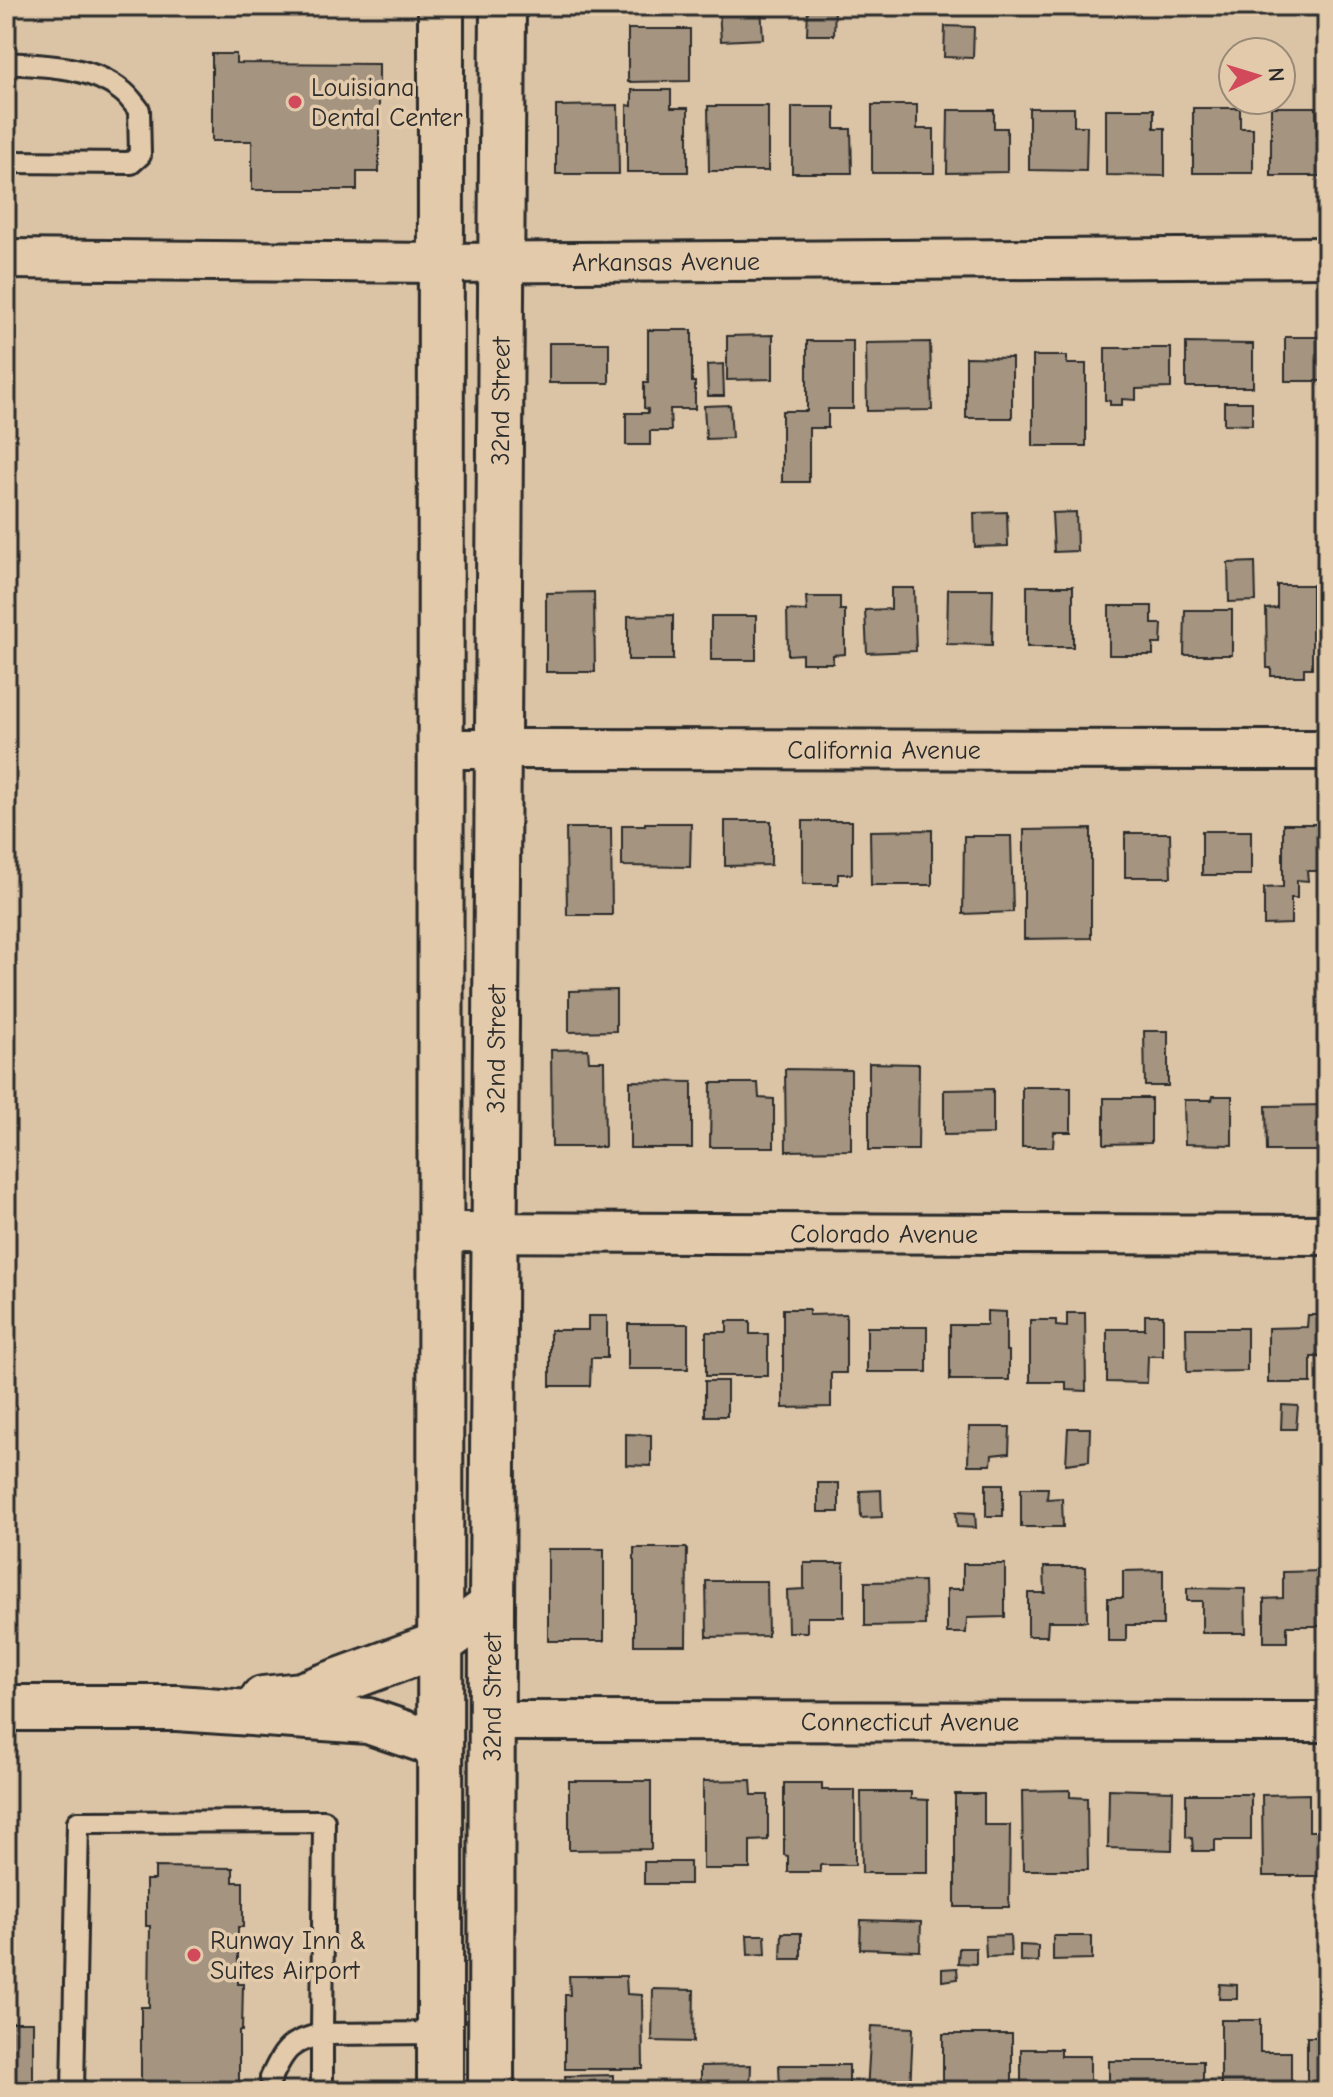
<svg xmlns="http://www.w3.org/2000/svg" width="1333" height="2097" viewBox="0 0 1333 2097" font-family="'Comic Neue',sans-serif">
<rect width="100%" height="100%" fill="#dbc4a6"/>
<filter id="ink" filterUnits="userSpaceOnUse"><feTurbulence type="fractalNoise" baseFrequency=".0125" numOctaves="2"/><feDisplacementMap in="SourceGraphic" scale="16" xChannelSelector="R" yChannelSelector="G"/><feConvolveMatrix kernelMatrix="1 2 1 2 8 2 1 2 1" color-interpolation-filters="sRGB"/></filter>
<g filter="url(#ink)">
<g fill="#a49480" stroke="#2b2b2b" stroke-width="2">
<polygon points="761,6 763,39 721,41 719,10"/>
<polygon points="808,6 835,6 834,35 807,35"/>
<polygon points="945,26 974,27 973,58 944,57"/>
<polygon points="628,29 690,29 690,81 628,82"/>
<polygon points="212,54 236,54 236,63 379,64 379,172 357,172 357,190 252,190 252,141 212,141"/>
<polygon points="632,90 671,90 671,108 688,108 688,172 627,172 627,105 632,106"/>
<polygon points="618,105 619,174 556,174 556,106"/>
<polygon points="872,105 917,105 917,129 934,129 934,173 872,173"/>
<polygon points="708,106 768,106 768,171 709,171"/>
<polygon points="792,107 835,107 835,129 851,129 852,173 792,173"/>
<polygon points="1271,107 1316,107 1317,134 1327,134 1327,176 1271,176"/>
<polygon points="1029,108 1074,108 1074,126 1087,126 1086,171 1029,170"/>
<polygon points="1193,108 1240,108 1240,128 1253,128 1253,173 1193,173"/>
<polygon points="1106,109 1154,109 1154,128 1165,128 1165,176 1106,175"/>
<polygon points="948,110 994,110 994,128 1007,128 1007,172 947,173"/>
<polygon points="648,330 692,330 692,382 695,382 695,409 670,409 671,431 650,431 650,445 626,445 626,413 648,413 648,409 644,408 644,383 648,383"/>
<polygon points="773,335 773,379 727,380 727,336"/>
<rect x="1285" y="337" width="42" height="44"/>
<polygon points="807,341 853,341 853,409 828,409 828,428 809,428 809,482 782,482 782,411 807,411"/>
<polygon points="930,342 932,410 867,411 866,343"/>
<rect x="549" y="343" width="60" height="40"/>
<polygon points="1186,343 1253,344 1253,387 1186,387"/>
<polygon points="1105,348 1171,348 1171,388 1136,389 1136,400 1122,399 1122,405 1110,405 1110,401 1105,400"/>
<polygon points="1033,356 1067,356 1067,364 1086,364 1086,446 1033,446"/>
<polygon points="966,357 1012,358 1012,418 966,418"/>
<polygon points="723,364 724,396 708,396 707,365"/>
<polygon points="1224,402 1252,402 1252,425 1224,424"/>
<polygon points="730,405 732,438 706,439 704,406"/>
<polygon points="1007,512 1008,546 975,547 974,513"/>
<polygon points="1076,512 1077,551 1054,552 1052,513"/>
<polygon points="1255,562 1256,601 1229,602 1228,563"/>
<polygon points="1277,585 1312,585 1312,668 1304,668 1304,676 1271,676 1271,668 1267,668 1266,609 1277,608"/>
<rect x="1027" y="586" width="46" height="61"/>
<polygon points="891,588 914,588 916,651 867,653 865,610 891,609"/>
<polygon points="948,589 993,589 992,645 947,644"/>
<polygon points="594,592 595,672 546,672 546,593"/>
<polygon points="806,597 840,597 840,610 845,610 845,654 833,655 833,663 802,663 802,654 788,655 787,610 807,611"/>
<polygon points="1109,606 1152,606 1152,624 1162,624 1161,644 1153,644 1153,655 1109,655"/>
<polygon points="1185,610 1232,610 1232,655 1184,655"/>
<polygon points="673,615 673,660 628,660 628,616"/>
<rect x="711" y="616" width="45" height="44"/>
<polygon points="725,821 771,821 771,865 725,866"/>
<polygon points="803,821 852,821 852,874 838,874 838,884 803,884"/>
<polygon points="645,823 691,823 690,867 622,866 622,825 645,825"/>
<polygon points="1283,824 1327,824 1327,871 1307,871 1308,881 1297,880 1297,898 1291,898 1291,924 1264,925 1264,888 1283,887"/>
<polygon points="566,828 611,828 612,915 567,915"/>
<polygon points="1091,829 1091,938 1024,939 1024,830"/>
<polygon points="932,830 932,885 871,885 870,831"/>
<rect x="1202" y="831" width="49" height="44"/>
<polygon points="1125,833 1170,833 1171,877 1125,877"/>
<polygon points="964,836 1011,836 1013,912 963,914"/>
<polygon points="616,990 616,1031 569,1032 569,991"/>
<polygon points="1144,1031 1168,1031 1168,1086 1145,1086"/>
<polygon points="588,1049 589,1061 604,1061 605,1147 552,1147 551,1050"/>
<polygon points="869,1063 919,1064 918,1150 869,1150"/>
<polygon points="785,1069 851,1070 851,1150 786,1151"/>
<polygon points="630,1081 692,1082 692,1148 630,1148"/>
<polygon points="711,1083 758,1083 759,1098 774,1099 774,1147 710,1147"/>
<polygon points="1022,1087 1071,1087 1071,1132 1054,1132 1053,1147 1022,1147"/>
<polygon points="993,1089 993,1134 944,1135 944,1090"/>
<polygon points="1213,1096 1232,1096 1232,1145 1185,1144 1184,1100 1212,1100"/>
<polygon points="1104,1098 1151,1098 1151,1143 1104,1144"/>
<polygon points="1327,1105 1327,1151 1267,1151 1266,1106"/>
<polygon points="783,1309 809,1309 809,1315 846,1314 846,1373 831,1373 831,1407 783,1408"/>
<polygon points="987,1311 1006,1312 1006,1351 1009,1351 1009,1380 950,1380 950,1325 987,1325"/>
<polygon points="1067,1313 1085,1313 1086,1391 1066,1390 1066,1382 1030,1382 1030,1320 1056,1320 1056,1326 1067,1327"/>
<polygon points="1145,1315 1163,1315 1163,1356 1148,1356 1147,1383 1107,1382 1107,1329 1145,1329"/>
<polygon points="1308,1315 1326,1315 1326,1357 1311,1357 1311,1383 1268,1383 1268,1328 1307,1327"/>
<polygon points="588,1316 607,1316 607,1358 591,1358 590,1386 550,1386 550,1330 588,1330"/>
<polygon points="727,1321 750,1321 750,1334 768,1334 768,1376 706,1376 706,1332 727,1332"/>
<rect x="628" y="1324" width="60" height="45"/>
<rect x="867" y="1327" width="60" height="45"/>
<polygon points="1186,1328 1247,1328 1247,1371 1187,1372"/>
<rect x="705" y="1381" width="22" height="35"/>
<polygon points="1282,1405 1298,1406 1296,1429 1281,1429"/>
<polygon points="969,1427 1010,1427 1009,1453 992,1455 991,1465 968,1465"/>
<polygon points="1068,1428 1090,1428 1089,1461 1066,1464"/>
<polygon points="626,1434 651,1435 651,1466 626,1465"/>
<rect x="818" y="1483" width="21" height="29"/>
<rect x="986" y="1484" width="17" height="32"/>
<polygon points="1021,1488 1048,1488 1047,1499 1062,1498 1063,1527 1021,1527"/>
<polygon points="881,1490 882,1517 861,1518 860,1491"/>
<polygon points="956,1512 975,1513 976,1528 957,1527"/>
<polygon points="634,1548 687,1548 686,1645 634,1645"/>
<rect x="548" y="1549" width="56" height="92"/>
<polygon points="804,1563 844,1563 844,1617 807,1617 807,1632 788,1632 787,1590 804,1589"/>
<polygon points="963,1564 1005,1564 1005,1617 967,1618 966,1633 947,1633 947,1589 963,1589"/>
<polygon points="1044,1567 1086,1567 1087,1621 1048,1621 1047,1636 1028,1636 1028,1593 1045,1593"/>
<polygon points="1163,1570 1163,1625 1126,1625 1126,1641 1108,1641 1108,1598 1123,1598 1123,1571"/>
<polygon points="1322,1571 1322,1626 1287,1626 1287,1642 1264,1642 1264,1599 1283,1598 1283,1572"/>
<polygon points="706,1581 767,1581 768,1636 707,1637"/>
<polygon points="924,1581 925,1625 865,1626 865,1582"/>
<polygon points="1187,1588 1245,1589 1246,1633 1202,1633 1202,1601 1187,1601"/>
<polygon points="751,1780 752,1795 768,1795 768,1840 750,1841 750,1869 703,1869 703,1781"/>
<polygon points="569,1781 651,1781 651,1849 569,1850"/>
<polygon points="784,1783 822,1783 822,1790 855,1790 855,1865 820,1865 820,1872 788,1872 788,1856 784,1855"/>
<polygon points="1109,1789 1173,1791 1172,1850 1108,1848"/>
<polygon points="1070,1790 1070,1797 1087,1798 1088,1870 1023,1870 1022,1791"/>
<polygon points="861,1792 911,1792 911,1799 928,1800 928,1873 862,1873"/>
<polygon points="955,1794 984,1794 984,1825 1010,1825 1009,1907 955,1907"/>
<polygon points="1186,1794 1251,1794 1251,1840 1215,1840 1215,1851 1193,1851 1192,1838 1186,1837"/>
<polygon points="1309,1794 1309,1831 1327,1831 1327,1876 1263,1876 1262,1795"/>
<rect x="644" y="1862" width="46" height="22"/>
<polygon points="155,1867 233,1868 233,1882 243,1882 243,1927 238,1927 238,1984 243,1984 242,2031 239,2031 239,2091 103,2091 103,2089 141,2089 141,2007 149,2007 150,1926 146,1926 146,1880 155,1880"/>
<polygon points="861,1920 921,1922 920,1951 860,1949"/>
<polygon points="782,1933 801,1933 801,1959 781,1959"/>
<polygon points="747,1935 765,1935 766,1954 748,1955"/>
<polygon points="1010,1935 1011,1956 986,1957 985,1936"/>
<polygon points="1053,1936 1092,1936 1092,1959 1053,1960"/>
<polygon points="1020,1945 1038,1946 1038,1962 1020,1961"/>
<polygon points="959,1948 976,1948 976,1964 958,1963"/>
<polygon points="957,1968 958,1979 942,1981 942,1969"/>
<polygon points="569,1976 626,1976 627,1994 642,1995 643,2069 565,2069 565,1995 570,1995"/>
<polygon points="1220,1984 1237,1985 1237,1999 1219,1999"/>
<polygon points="653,1989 694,1990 693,2042 652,2041"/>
<polygon points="1221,2020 1260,2020 1260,2052 1291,2052 1291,2091 1221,2091"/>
<rect x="6" y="2022" width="27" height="69"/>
<polygon points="871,2026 913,2028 910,2091 867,2091"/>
<rect x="943" y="2034" width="69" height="57"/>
<rect x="1307" y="2037" width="20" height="54"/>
<polygon points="1021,2049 1061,2049 1061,2056 1090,2056 1090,2091 1021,2091"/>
<rect x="1109" y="2061" width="94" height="30"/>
<polygon points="751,2065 750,2091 701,2091 701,2066"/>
<polygon points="779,2065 849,2065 849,2091 780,2091"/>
<polygon points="613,2075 613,2091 566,2091 565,2076"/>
</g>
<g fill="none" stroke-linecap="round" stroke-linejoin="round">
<defs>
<g id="service">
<path d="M6,63C45,66 90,65 122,91C129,96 134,104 139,110L140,155L131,163L6,162"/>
<path d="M73,2091L78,1822L324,1821L322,2034C290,2042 285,2048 271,2078"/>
<polyline points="322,2091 322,2034 440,2033"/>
</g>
<g id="minor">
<path id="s1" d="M6,259L441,263L1327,257"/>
<path id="s2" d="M442,749L1327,750"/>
<path id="s3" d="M440,1232L1327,1235"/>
<path id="s4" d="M492,1721L1327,1722"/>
</g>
<g id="tertiary">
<polyline points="440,2091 441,6"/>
<path id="s5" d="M491,2091L492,1606L503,6"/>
</g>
<g id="motorway">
<polyline points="263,1699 301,1695 440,1644 492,1606"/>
<polyline points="6,1708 177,1708 368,1721 430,1742 440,1755"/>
</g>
</defs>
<use href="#service" stroke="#2b2b2b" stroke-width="26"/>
<use href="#minor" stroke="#2b2b2b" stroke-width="44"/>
<use href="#tertiary" stroke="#2b2b2b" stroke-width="50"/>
<use href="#motorway" stroke="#2b2b2b" stroke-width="50"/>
<use href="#service" stroke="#e2caab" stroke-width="20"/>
<use href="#minor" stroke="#e2caab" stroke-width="38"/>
<use href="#tertiary" stroke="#e2caab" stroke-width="44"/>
<use href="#motorway" stroke="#e2caab" stroke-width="44"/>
</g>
</g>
<g fill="#d1495b" stroke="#e2caab" stroke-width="3">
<circle cx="295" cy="102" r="8"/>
<circle cx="194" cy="1955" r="8"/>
</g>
<g text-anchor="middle" stroke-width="7" stroke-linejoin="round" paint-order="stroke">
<g font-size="26" fill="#2b2b2b" stroke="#e2caab" text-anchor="start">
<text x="311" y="96">Louisiana<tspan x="311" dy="30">Dental Center</tspan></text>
<text x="210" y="1949">Runway Inn &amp;<tspan x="210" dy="30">Suites Airport</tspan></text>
</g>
<g font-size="26" fill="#2b2b2b" stroke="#e2caab">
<text dy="9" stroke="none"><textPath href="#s1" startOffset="660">Arkansas Avenue</textPath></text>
<text dy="9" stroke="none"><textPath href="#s5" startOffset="1690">32nd Street</textPath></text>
<text dy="9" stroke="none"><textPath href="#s2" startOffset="442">California Avenue</textPath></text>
<text dy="9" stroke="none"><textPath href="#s5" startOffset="1042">32nd Street</textPath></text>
<text dy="9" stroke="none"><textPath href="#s3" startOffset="444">Colorado Avenue</textPath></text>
<text dy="9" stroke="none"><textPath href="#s5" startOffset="394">32nd Street</textPath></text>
<text dy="9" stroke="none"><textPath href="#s4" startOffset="418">Connecticut Avenue</textPath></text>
</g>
</g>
<rect width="1333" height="2097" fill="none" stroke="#e2caab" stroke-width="32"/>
<rect x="16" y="16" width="1301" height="2065" fill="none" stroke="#2b2b2b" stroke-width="3" filter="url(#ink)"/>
<g transform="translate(1257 76) rotate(86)"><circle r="38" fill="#e2caab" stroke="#998a78" stroke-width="2"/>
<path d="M0-6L14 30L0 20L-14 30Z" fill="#d1495b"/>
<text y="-12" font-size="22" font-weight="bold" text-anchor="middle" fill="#2b2b2b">N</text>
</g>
</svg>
